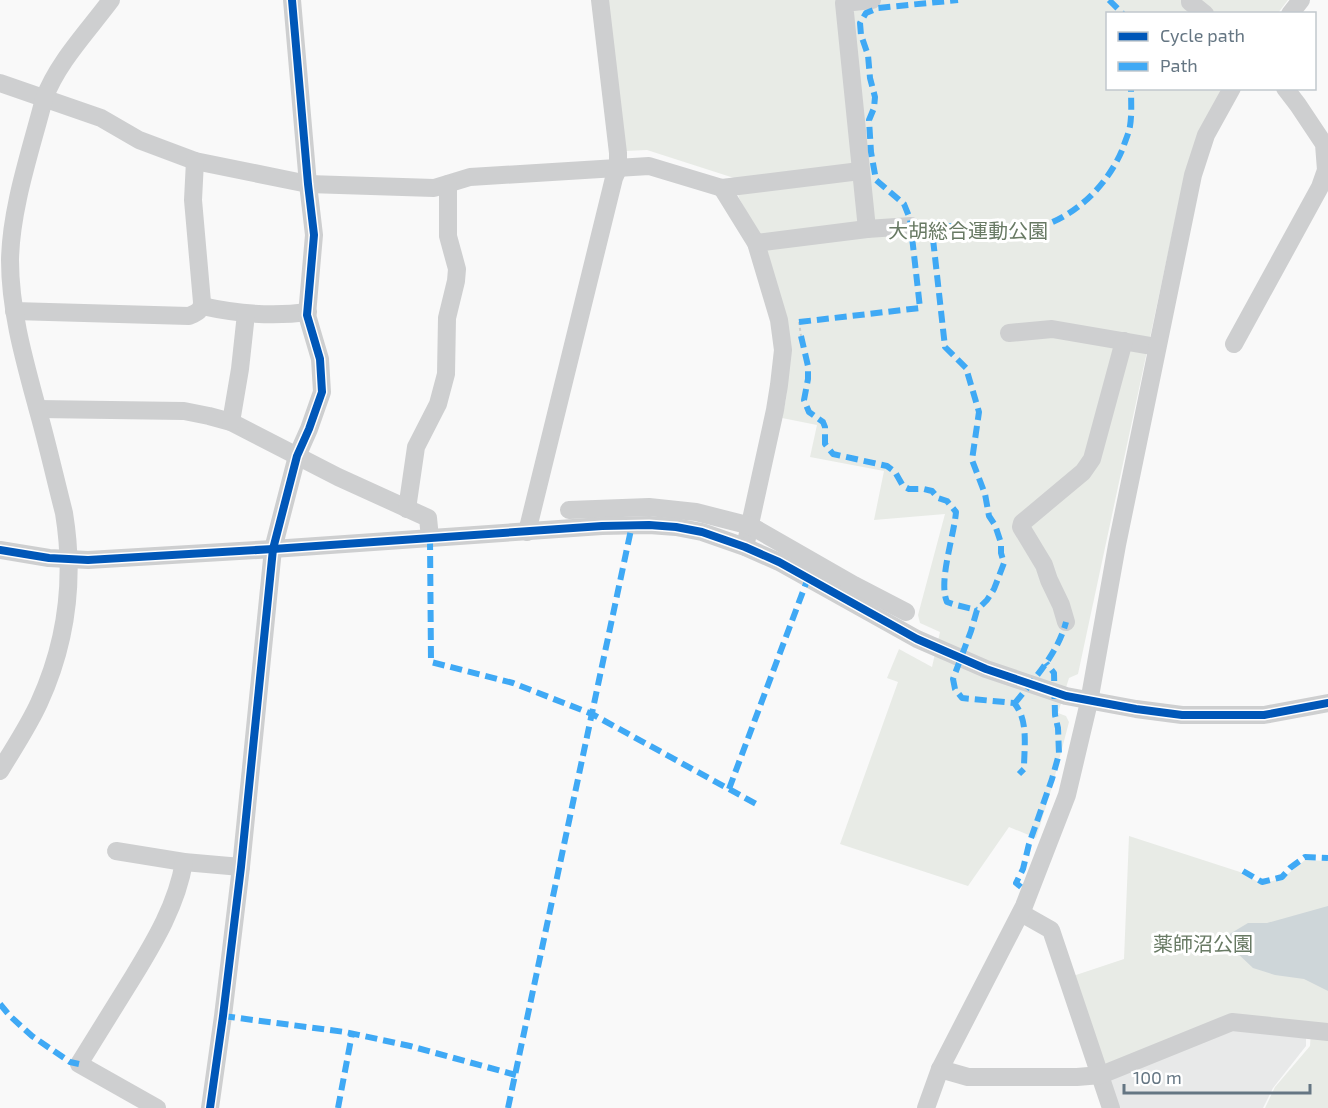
<svg xmlns="http://www.w3.org/2000/svg" width="1328" height="1108" viewBox="0 0 1328 1108" font-family="'Exo 2','Noto Sans JP',sans-serif">
<rect width="100%" height="100%" fill="#f9f9f9"/>
<polygon fill="#e8e9e9" points="1231,1028 1306,1038 1306,1046 1273,1088 1263,1108 1117,1108 1109,1084 1113,1077"/>
<g fill="#e8ebe6">
<polygon points="608,0 1288,0 1278,13 1108,14 1108,88 1222,89 1183,183 1078,674 1069,678 1058,713 1066,716 1069,722 1052,787 1036,838 1009,827 968,886 840,844 898,682 887,678 899,649 932,667 940,632 920,623 918,615 945,514 874,520 884,471 810,457 817,425 782,418 786,399 791,343 767,249 739,198 734,178 647,150 625,151"/>
<polygon points="1129,836 1240,872 1262,884 1283,878 1305,860 1328,861 1328,1108 1265,1108 1275,1087 1310,1046 1311,1031 1229,1018 1104,1066 1073,976 1124,959"/>
</g>
<polygon fill="#ced6d9" points="1328,906 1328,991 1304,979 1275,975 1253,968 1234,950 1228,938 1228,935 1248,923 1267,923"/>
<g fill="none" stroke-linecap="round" stroke-linejoin="round">
<polyline stroke="#cbcccd" stroke-width="2" stroke-dasharray="3 3" stroke-linecap="butt" points="799,322 801,336"/>
<g stroke="#cecfd0" stroke-width="18">
<polyline points="1190,0 1190,2 1205,14"/>
<polyline points="1290,14 1301,0"/>
<polyline points="0,83 101,118 139,140 195,161 308,184 434,188 470,177 649,166 722,188 860,171"/>
<polyline points="722,188 756,243 779,320 783,350 779,385 775,410 745,547"/>
<polyline points="867,229 844,3 872,0"/>
<polyline points="756,243 867,229 911,226"/>
<path d="M202,306C238,314 272,317 308,312"/>
<path d="M14,311L189,316C196,313 202,311 202,302L193,200L195,161"/>
<polyline points="1009,333 1052,329 1157,347"/>
<polyline points="1234,344 1320,187 1326,170 1324,144 1298,105 1285,88"/>
<polyline points="38,409 184,411 209,416 231,422 338,477 428,518 430,538"/>
<polyline points="231,422 240,369 246,314"/>
<polyline points="407,509 416,447 438,404 446,374 447,318 456,281 457,269 448,236 448,184"/>
<polyline points="569,510 649,507 696,512 751,526 854,585 906,612"/>
<polyline points="527,532 614,178 618,169 618,153 600,0"/>
<polyline points="0,550 49,558 88,560 273,549 602,526 649,525 676,527 702,532 745,547 779,562 917,639 986,669 1066,696 1136,709 1182,715 1264,715 1328,703"/>
<polyline points="1066,622 1061,605 1049,580 1044,565 1021,527 1022,523 1083,472 1092,459 1124,341"/>
<path d="M0,771C13,749 28,727 39,703C67,642 75,580 64,513C55,478 47,442 37,407C24,359 10,310 10,260C11,207 31,150 44,99C57,63 88,31 111,0"/>
<polyline points="116,851 184,862 241,867"/>
<polyline points="1021,913 1051,930 1111,1108"/>
<polyline points="940,1069 968,1077 1077,1077 1101,1075 1232,1022 1328,1032"/>
<path d="M157,1108L79,1064C97,1035 115,1006 133,977C155,941 177,904 184,862"/>
<polyline points="210,1108 223,1016 241,867 273,549 297,456 309,429 322,392 320,359 307,315 314,235 308,184 292,0"/>
<polyline points="926,1108 940,1069 1024,906 1067,795 1089,702 1117,545 1193,175 1206,135 1232,88"/>
</g>
<g stroke="#3fa9f5" stroke-width="6" stroke-dasharray="12 6" stroke-linecap="butt">
<polyline points="1109,0 1123,14"/>
<path d="M911,226L938,223L945,226C973,227 1000,235 1028,230C1072,221 1107,187 1123,148C1125,141 1129,133 1130,126C1132,114 1131,101 1131,88"/>
<path d="M945,226L933,239L945,347L966,368L979,412L972,460L985,494L989,516L995,525L1001,543V553L1004,563L994,589L987,600L977,610L971,631L953,679L955,689L962,698L1014,703C1029,720 1024,747 1024,769L1019,774"/>
<polyline points="799,322 920,308 910,219 904,204 876,180 871,152 869,120 874,108 875,97 870,78 868,55 861,35 860,23 866,13 878,8 958,0"/>
<path d="M801,336L808,366V379L804,400L809,412L823,422L825,427V444L833,454L887,466L895,472L903,486L909,489H924L932,491L938,498L947,501L956,512C954,536 938,582 947,602L956,605L977,610"/>
<polyline points="430,538 431,662 513,683 592,714 758,805"/>
<path d="M1015,703C1034,679 1058,653 1066,622"/>
<polyline points="729,789 808,578"/>
<polyline points="1243,871 1262,882 1282,877 1290,868 1305,857 1328,858"/>
<polyline points="1021,887 1016,883 1023,869 1029,844 1052,779 1059,754 1058,728 1055,715 1054,673 1046,663"/>
<polyline points="0,1004 10,1016 32,1036 70,1062 79,1064"/>
<polyline points="223,1016 345,1032 410,1046 516,1075"/>
<polyline points="338,1108 352,1034"/>
<polyline points="508,1108 632,525"/>
</g>
<defs>
<g id="cycleway">
<polyline points="0,550 49,558 88,560 273,549 602,526 649,525 676,527 702,532 745,547 779,562 917,639 986,669 1066,696 1136,709 1182,715 1264,715 1328,703"/>
<polyline points="210,1108 223,1016 241,867 273,549 297,456 309,429 322,392 320,359 307,315 314,235 308,184 292,0"/>
</g>
</defs>
<use href="#cycleway" stroke="#fff" stroke-width="11"/>
<use href="#cycleway" stroke="#0057b8" stroke-width="8"/>
</g>
<g text-anchor="middle" stroke-width="6" stroke-linejoin="round" paint-order="stroke">
<g font-size="20" fill="#687a64" stroke="#fff">
<text x="968" y="238">大胡総合運動公園</text>
<text x="1203" y="951">薬師沼公園</text>
</g>
</g>
<rect x="1106" y="12" width="210" height="78" fill="#ffffff" stroke="#c1c8cd" stroke-width="1.5"/>
<rect x="1118" y="32" width="30" height="9" fill="#0057b8" stroke="#c1c8cd" stroke-width="1.5"/>
<text x="1160" y="42" font-size="18" fill="#657683">Cycle path</text>
<rect x="1118" y="62" width="30" height="9" fill="#3fa9f5" stroke="#c1c8cd" stroke-width="1.5"/>
<text x="1160" y="72" font-size="18" fill="#657683">Path</text>
<path d="M1124 1084v9h186v-9" fill="none" stroke="#657683" stroke-width="3"/>
<text x="1133" y="1084" font-size="18" fill="#657683" stroke="#ffffff" stroke-width="4.5" paint-order="stroke">100 m</text>
</svg>
